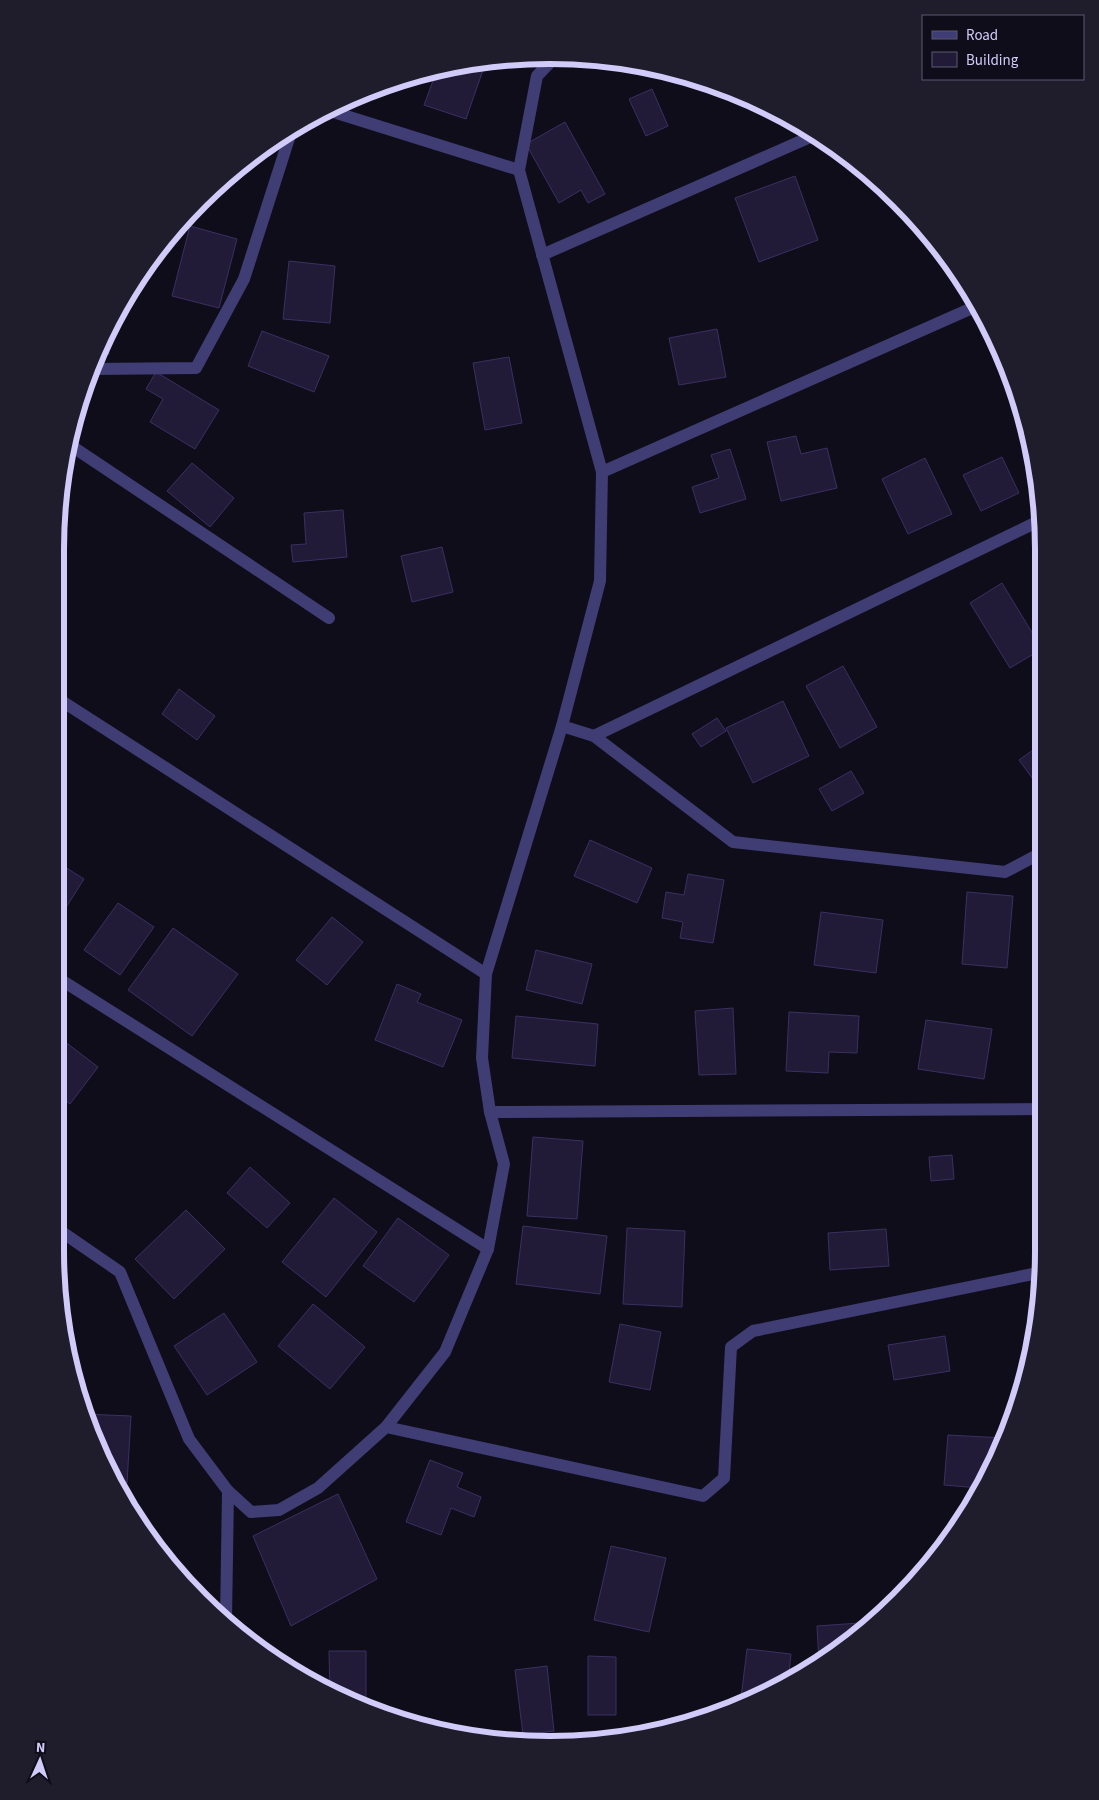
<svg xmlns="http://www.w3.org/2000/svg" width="1099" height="1800" viewBox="0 0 1099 1800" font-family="'Source Sans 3',sans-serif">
<rect width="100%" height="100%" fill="#0f0d1a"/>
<g fill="#211b38" stroke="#3a3062">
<polygon points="453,64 463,64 483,70 466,119 424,105 437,70"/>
<polygon points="652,89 668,126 646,136 629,99"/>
<polygon points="565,122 605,194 588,203 581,190 559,203 526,144"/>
<polygon points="795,176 818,240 759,262 735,198"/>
<polygon points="190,226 237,239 219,308 172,296"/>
<polygon points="289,261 335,266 330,323 283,319"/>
<polygon points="717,329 726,377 679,385 669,338"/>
<polygon points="262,331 329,356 314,392 248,366"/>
<polygon points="107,339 109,354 99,355"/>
<polygon points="509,357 522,423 485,430 473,363"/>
<polygon points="156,372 219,410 195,449 150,422 163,399 146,389"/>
<polygon points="796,436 801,454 827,448 837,488 781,501 767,442"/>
<polygon points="730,449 746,499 700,513 692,487 719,478 711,455"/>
<polygon points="1002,457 1019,493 981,511 963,475"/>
<polygon points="925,458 952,514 908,534 882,479"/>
<polygon points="192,463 234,498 210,527 167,491"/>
<polygon points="343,510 347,557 293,562 291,545 306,544 304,513"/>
<polygon points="442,547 453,592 412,602 401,556"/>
<polygon points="1002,583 1042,649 1010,668 970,603"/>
<polygon points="843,666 877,727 840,748 806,686"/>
<polygon points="179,689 215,716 197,740 162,714"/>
<polygon points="783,701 809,756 753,783 726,728"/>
<polygon points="717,718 726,731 701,747 692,734"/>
<polygon points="1043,743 1043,793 1019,760"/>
<polygon points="851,771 864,793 832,811 819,789"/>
<polygon points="590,840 652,868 637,903 574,876"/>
<polygon points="57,862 84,879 58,920"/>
<polygon points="688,874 724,880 713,943 680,938 683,922 662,918 666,892 684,895"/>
<polygon points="967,892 1013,896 1007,968 962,964"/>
<polygon points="118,903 154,927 120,975 84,950"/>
<polygon points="821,912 883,920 876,973 814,965"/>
<polygon points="332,917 363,942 327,985 296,960"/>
<polygon points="173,928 238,974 192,1036 128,990"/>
<polygon points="536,950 592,964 582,1004 526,990"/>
<polygon points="397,984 421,994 417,1002 462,1020 443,1067 375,1040"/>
<polygon points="733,1008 736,1074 699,1075 695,1011"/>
<polygon points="789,1012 859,1016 857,1053 829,1052 828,1073 786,1071"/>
<polygon points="516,1016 598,1024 595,1066 512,1058"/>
<polygon points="926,1020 992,1029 984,1079 918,1069"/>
<polygon points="60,1038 98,1067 70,1104 58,1095 58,1041"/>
<polygon points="533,1137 583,1141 577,1219 527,1216"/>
<polygon points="952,1155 954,1179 931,1181 929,1157"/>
<polygon points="250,1167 290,1203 267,1228 227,1193"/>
<polygon points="334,1198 377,1232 326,1297 282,1262"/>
<polygon points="186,1210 225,1249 174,1299 135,1259"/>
<polygon points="398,1218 449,1255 414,1302 363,1266"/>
<polygon points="523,1226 607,1236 600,1294 516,1284"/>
<polygon points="627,1228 685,1231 682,1307 623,1304"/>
<polygon points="886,1229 889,1266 830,1270 828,1233"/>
<polygon points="313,1304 365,1347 330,1389 278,1346"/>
<polygon points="224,1313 257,1362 207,1395 174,1346"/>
<polygon points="620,1324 661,1332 650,1390 609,1382"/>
<polygon points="945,1336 950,1371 894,1380 888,1345"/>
<polygon points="83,1414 131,1416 127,1483 114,1482 106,1469"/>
<polygon points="948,1435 1003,1438 979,1488 944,1485"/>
<polygon points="430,1460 463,1473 457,1487 481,1497 474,1517 451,1508 441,1535 406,1522"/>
<polygon points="338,1494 377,1579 291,1626 253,1536"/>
<polygon points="611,1546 666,1558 649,1632 594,1620"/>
<polygon points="889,1597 901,1598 889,1609"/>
<polygon points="874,1622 850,1643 819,1662 817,1626"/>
<polygon points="747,1649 791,1654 788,1682 768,1694 740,1706"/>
<polygon points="329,1651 366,1651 366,1709 330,1693"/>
<polygon points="588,1656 616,1657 616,1715 588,1715"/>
<polygon points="547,1666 554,1731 523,1735 515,1670"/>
</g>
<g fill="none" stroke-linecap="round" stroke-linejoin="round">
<g stroke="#3f3d73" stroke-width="12">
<polyline points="327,110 519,170"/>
<polyline points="542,255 817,134"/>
<polyline points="92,369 196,368 244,279 292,129"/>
<polyline points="70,445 329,618"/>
<polyline points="602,472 979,305"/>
<polyline points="57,698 486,974"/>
<polyline points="562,726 594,736 733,842 1005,872 1043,852"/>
<polyline points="594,736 1043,519"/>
<polyline points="58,978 488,1249"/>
<polyline points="490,1112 1043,1109"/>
<polyline points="59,1230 120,1272 189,1439 228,1491 251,1512 279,1510 318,1488 386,1427 445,1352 488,1249 504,1164 490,1112 482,1058 486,974 562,726 600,581 602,472 519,170 537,76 556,56"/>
<polyline points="386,1427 703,1496 724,1478 731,1347 753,1331 1043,1272"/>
<polyline points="226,1620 228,1491"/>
</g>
</g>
<path d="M0 0H1099V1800H0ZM549 64H550A485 485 0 0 1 1035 549V1251A485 485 0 0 1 550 1736H549A485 485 0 0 1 64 1251V549A485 485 0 0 1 549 64Z" fill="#1f1c2c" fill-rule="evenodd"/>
<path fill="none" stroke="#d1cbf9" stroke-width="6" d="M549 64H550A485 485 0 0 1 1035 549V1251A485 485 0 0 1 550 1736H549A485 485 0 0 1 64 1251V549A485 485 0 0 1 549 64Z"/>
<rect x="922" y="15" width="162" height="65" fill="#0f0d1a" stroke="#5d5973"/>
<rect x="932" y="31" width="25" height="8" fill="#3f3d73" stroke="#5d5973"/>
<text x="966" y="40" font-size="15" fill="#d1cbf9">Road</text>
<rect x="932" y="52" width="25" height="15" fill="#211b38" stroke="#5d5973"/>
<text x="966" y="65" font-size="15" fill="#d1cbf9">Building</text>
<g transform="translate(40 1760) rotate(3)" stroke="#0f0d1a" stroke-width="4" paint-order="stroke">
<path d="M0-4L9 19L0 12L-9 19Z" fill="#d1cbf9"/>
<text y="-8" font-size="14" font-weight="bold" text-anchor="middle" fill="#d1cbf9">N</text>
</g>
</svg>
